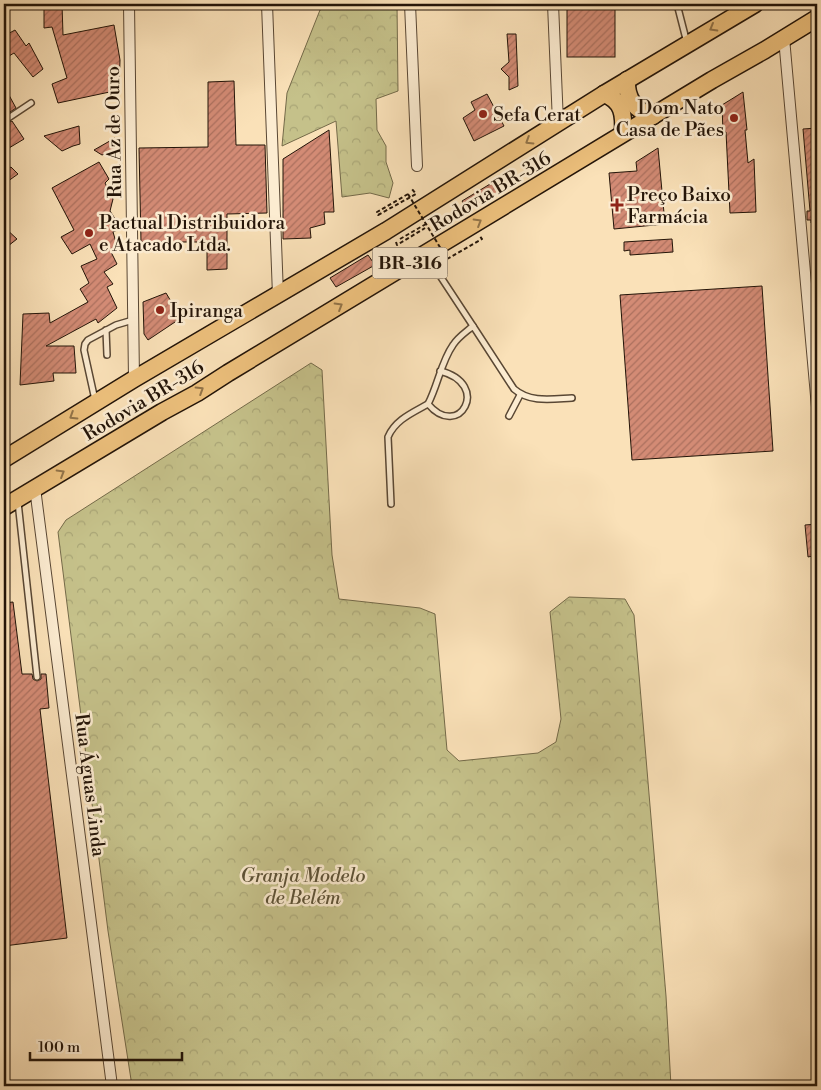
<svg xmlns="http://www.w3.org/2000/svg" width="821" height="1090" viewBox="0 0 821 1090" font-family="'Libre Bodoni',serif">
<defs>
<pattern id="forest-crowns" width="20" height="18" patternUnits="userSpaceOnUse" patternTransform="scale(1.25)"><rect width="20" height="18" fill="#c5c18a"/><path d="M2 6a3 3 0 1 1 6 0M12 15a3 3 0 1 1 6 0" fill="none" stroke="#a9a576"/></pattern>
<pattern id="building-hatch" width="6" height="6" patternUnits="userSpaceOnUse" patternTransform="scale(1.25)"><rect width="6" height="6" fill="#d38b75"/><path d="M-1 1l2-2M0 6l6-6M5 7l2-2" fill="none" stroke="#ab705e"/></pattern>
</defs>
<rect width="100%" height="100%" fill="#fae1b8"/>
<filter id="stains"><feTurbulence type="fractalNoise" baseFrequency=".004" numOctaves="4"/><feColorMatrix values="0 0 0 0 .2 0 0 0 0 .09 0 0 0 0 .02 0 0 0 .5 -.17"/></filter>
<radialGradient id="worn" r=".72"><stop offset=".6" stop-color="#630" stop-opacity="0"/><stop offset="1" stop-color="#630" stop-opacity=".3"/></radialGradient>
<g fill="url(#forest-crowns)" stroke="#746a49">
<polygon points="331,4 397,4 398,91 376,99 377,130 386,146 386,162 393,183 389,198 370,193 342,197 336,121 282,146 287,93 320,10"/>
<polygon points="311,363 322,370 332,555 339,599 420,608 435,614 447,750 459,761 538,753 556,742 561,719 550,612 569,597 625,599 634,615 666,996 671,1086 132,1086 108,931 58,532 66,520"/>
</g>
<g fill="url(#building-hatch)" stroke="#231408">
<polygon points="44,4 62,4 63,35 114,25 120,60 119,90 58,103 52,84 67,78 52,27 44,28"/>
<rect x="567" y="4" width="48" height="53"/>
<polygon points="15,30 26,46 29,43 43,69 33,77 14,53 4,59 4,36"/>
<polygon points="507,34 516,34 518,86 509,90 509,77 501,69 509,62"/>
<polygon points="234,81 236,145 265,145 267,213 227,214 227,269 207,270 207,242 141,242 139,148 208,147 208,82"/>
<polygon points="4,86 16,108 4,116"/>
<polygon points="743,92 747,130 745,130 748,163 754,159 756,212 730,213 726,132 723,132 722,105"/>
<polygon points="487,94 504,126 474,141 463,118 475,110 471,102"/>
<polygon points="12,121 24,139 4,151 4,125"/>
<polygon points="79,126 80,144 73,146 62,151 44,136"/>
<polygon points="817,128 817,223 811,223 811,220 807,220 807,211 810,211 803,129"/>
<polygon points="329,130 334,212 324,212 325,224 310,228 311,238 283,239 283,159"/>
<polygon points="115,138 121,148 102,155 94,150"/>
<polygon points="658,148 665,224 614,229 609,173 637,171 636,162"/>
<polygon points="99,162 109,179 105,183 113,199 110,211 121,228 113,232 118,249 111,252 117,264 104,272 113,284 107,287 117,308 98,323 96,319 46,346 74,346 76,373 53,373 54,381 20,385 23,314 49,313 50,323 88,302 80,289 89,283 81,266 97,259 90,244 72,254 61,237 74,230 52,188"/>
<polygon points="11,167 18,174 4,184 4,171"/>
<polygon points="500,178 507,188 468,210 462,201"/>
<polygon points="4,227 17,239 8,246 4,242"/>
<polygon points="672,239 673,252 630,255 630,250 624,251 624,242"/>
<polygon points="368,255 375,265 336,287 330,278"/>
<polygon points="762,286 773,451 632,460 620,295"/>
<polygon points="166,293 181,318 148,340 144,334 143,302"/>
<polygon points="817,524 817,555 808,557 805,525"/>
<polygon points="13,602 22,674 32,674 33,679 37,681 41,679 41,674 46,674 49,708 40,709 67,938 4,946 4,603"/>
</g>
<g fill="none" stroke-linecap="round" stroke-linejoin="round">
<defs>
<g id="service">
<polyline points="677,4 687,43"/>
<polyline points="4,121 31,103"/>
<polyline points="427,256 473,326"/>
<polyline points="106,330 107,355"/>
<path d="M440,371C492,384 459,441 428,404C438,385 441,362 453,345C458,337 466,332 473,326L514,389C530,403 552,399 572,398"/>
<polyline points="95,400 84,350 85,344 88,340 116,325 133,320"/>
<polyline points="509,416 520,395"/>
<polyline points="18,502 37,677"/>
<path d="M391,504L388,437C395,420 412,413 428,404"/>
<polyline points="4,562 5,562"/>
</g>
<g id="minor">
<polyline points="129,4 134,379"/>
<polyline points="267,4 278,295"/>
<polyline points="410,4 417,166"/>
<polyline points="553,4 558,123"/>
<polyline points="784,38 817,407"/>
<polyline points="35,488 112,1086"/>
</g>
<g id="trunk">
<path d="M627,80C626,98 635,111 653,116"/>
<path d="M604,94C623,101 624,115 623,133"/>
<polyline points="4,459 134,379 386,231 604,94 755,4"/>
<polyline points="4,507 162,412 197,393 228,373 712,80 765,50 817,18"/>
</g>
</defs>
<use href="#service" stroke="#594734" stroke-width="8"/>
<use href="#minor" stroke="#594734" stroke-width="12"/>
<use href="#trunk" stroke="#231408" stroke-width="19"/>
<g stroke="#231408" stroke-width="2" stroke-dasharray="4 2.5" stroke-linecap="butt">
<polyline points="408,194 377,212 378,215 416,194 412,189"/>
<polyline points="400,239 426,224"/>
<polyline points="396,242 397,245 425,228"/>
<polyline points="447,259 482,239 479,235"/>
</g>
<use href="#service" stroke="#fcecd1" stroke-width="5"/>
<use href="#minor" stroke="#fcecd1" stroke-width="10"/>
<use href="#trunk" stroke="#edc07c" stroke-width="16"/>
<polyline stroke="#231408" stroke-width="2" stroke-dasharray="4 2.5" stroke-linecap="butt" points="408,194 447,259"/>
</g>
<defs><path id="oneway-chevron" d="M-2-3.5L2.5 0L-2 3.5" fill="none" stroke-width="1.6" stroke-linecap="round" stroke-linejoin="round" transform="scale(1.25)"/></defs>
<g stroke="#927348">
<use href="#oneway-chevron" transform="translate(713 28) rotate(150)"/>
<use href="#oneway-chevron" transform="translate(529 141) rotate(148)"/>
<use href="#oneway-chevron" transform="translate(478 222) rotate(-31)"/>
<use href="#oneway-chevron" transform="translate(339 306) rotate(-31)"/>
<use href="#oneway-chevron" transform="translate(200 390) rotate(-32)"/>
<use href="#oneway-chevron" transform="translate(73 416) rotate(148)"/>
<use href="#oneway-chevron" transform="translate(61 473) rotate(-31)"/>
</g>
<g fill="#8f2418" stroke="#fcecd1" stroke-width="2">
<circle cx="483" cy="114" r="5"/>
<circle cx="734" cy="118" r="5"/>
<path d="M614.5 197.5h5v5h5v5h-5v5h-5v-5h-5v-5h5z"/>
<circle cx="89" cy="233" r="5"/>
<circle cx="160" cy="310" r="5"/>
</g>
<g text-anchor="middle" stroke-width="5" stroke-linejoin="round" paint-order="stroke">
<rect fill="#fcecd1" stroke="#645544" stroke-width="1" x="372.5" y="247.5" width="75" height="31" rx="4"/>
<g font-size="18" font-weight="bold" fill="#231408">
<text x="410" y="269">BR-316</text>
</g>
<g font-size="19" fill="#231408" stroke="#fcecd1" text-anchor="start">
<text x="724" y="114" text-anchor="end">Dom Nato<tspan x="724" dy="22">Casa de Pães</tspan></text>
<text x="493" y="121">Sefa Cerat</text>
<text x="627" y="201">Preço Baixo<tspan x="627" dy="22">Farmácia</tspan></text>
<text x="99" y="229">Pactual Distribuidora<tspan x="99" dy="22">e Atacado Ltda.</tspan></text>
<text x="170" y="317">Ipiranga</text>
</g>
<g font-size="19" fill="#231408" stroke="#fcecd1">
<text transform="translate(113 132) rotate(-91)" y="7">Rua Az de Ouro</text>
<text transform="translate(490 191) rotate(-31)" y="7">Rodovia BR-316</text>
<text transform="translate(143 400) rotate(-31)" y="7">Rodovia BR-316</text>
<text transform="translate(91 785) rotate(83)" y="7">Rua Águas Linda</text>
</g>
<g font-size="19" font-style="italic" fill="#5c5136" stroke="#fcecd1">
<text x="303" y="882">Granja Modelo<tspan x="303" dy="22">de Belém</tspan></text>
</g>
</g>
<rect width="821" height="1090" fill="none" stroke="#fae1b8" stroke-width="20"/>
<rect x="5" y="5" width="811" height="1080" fill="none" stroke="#231408" stroke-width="2.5"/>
<rect x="10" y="10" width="801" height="1070" fill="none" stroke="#231408"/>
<path d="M30 1052v8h152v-8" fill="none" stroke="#231408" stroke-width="2.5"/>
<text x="38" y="1052" font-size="15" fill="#231408" stroke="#fcecd1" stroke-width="4" paint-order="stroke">100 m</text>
<rect width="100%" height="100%" filter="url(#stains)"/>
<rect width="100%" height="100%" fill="url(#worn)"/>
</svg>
